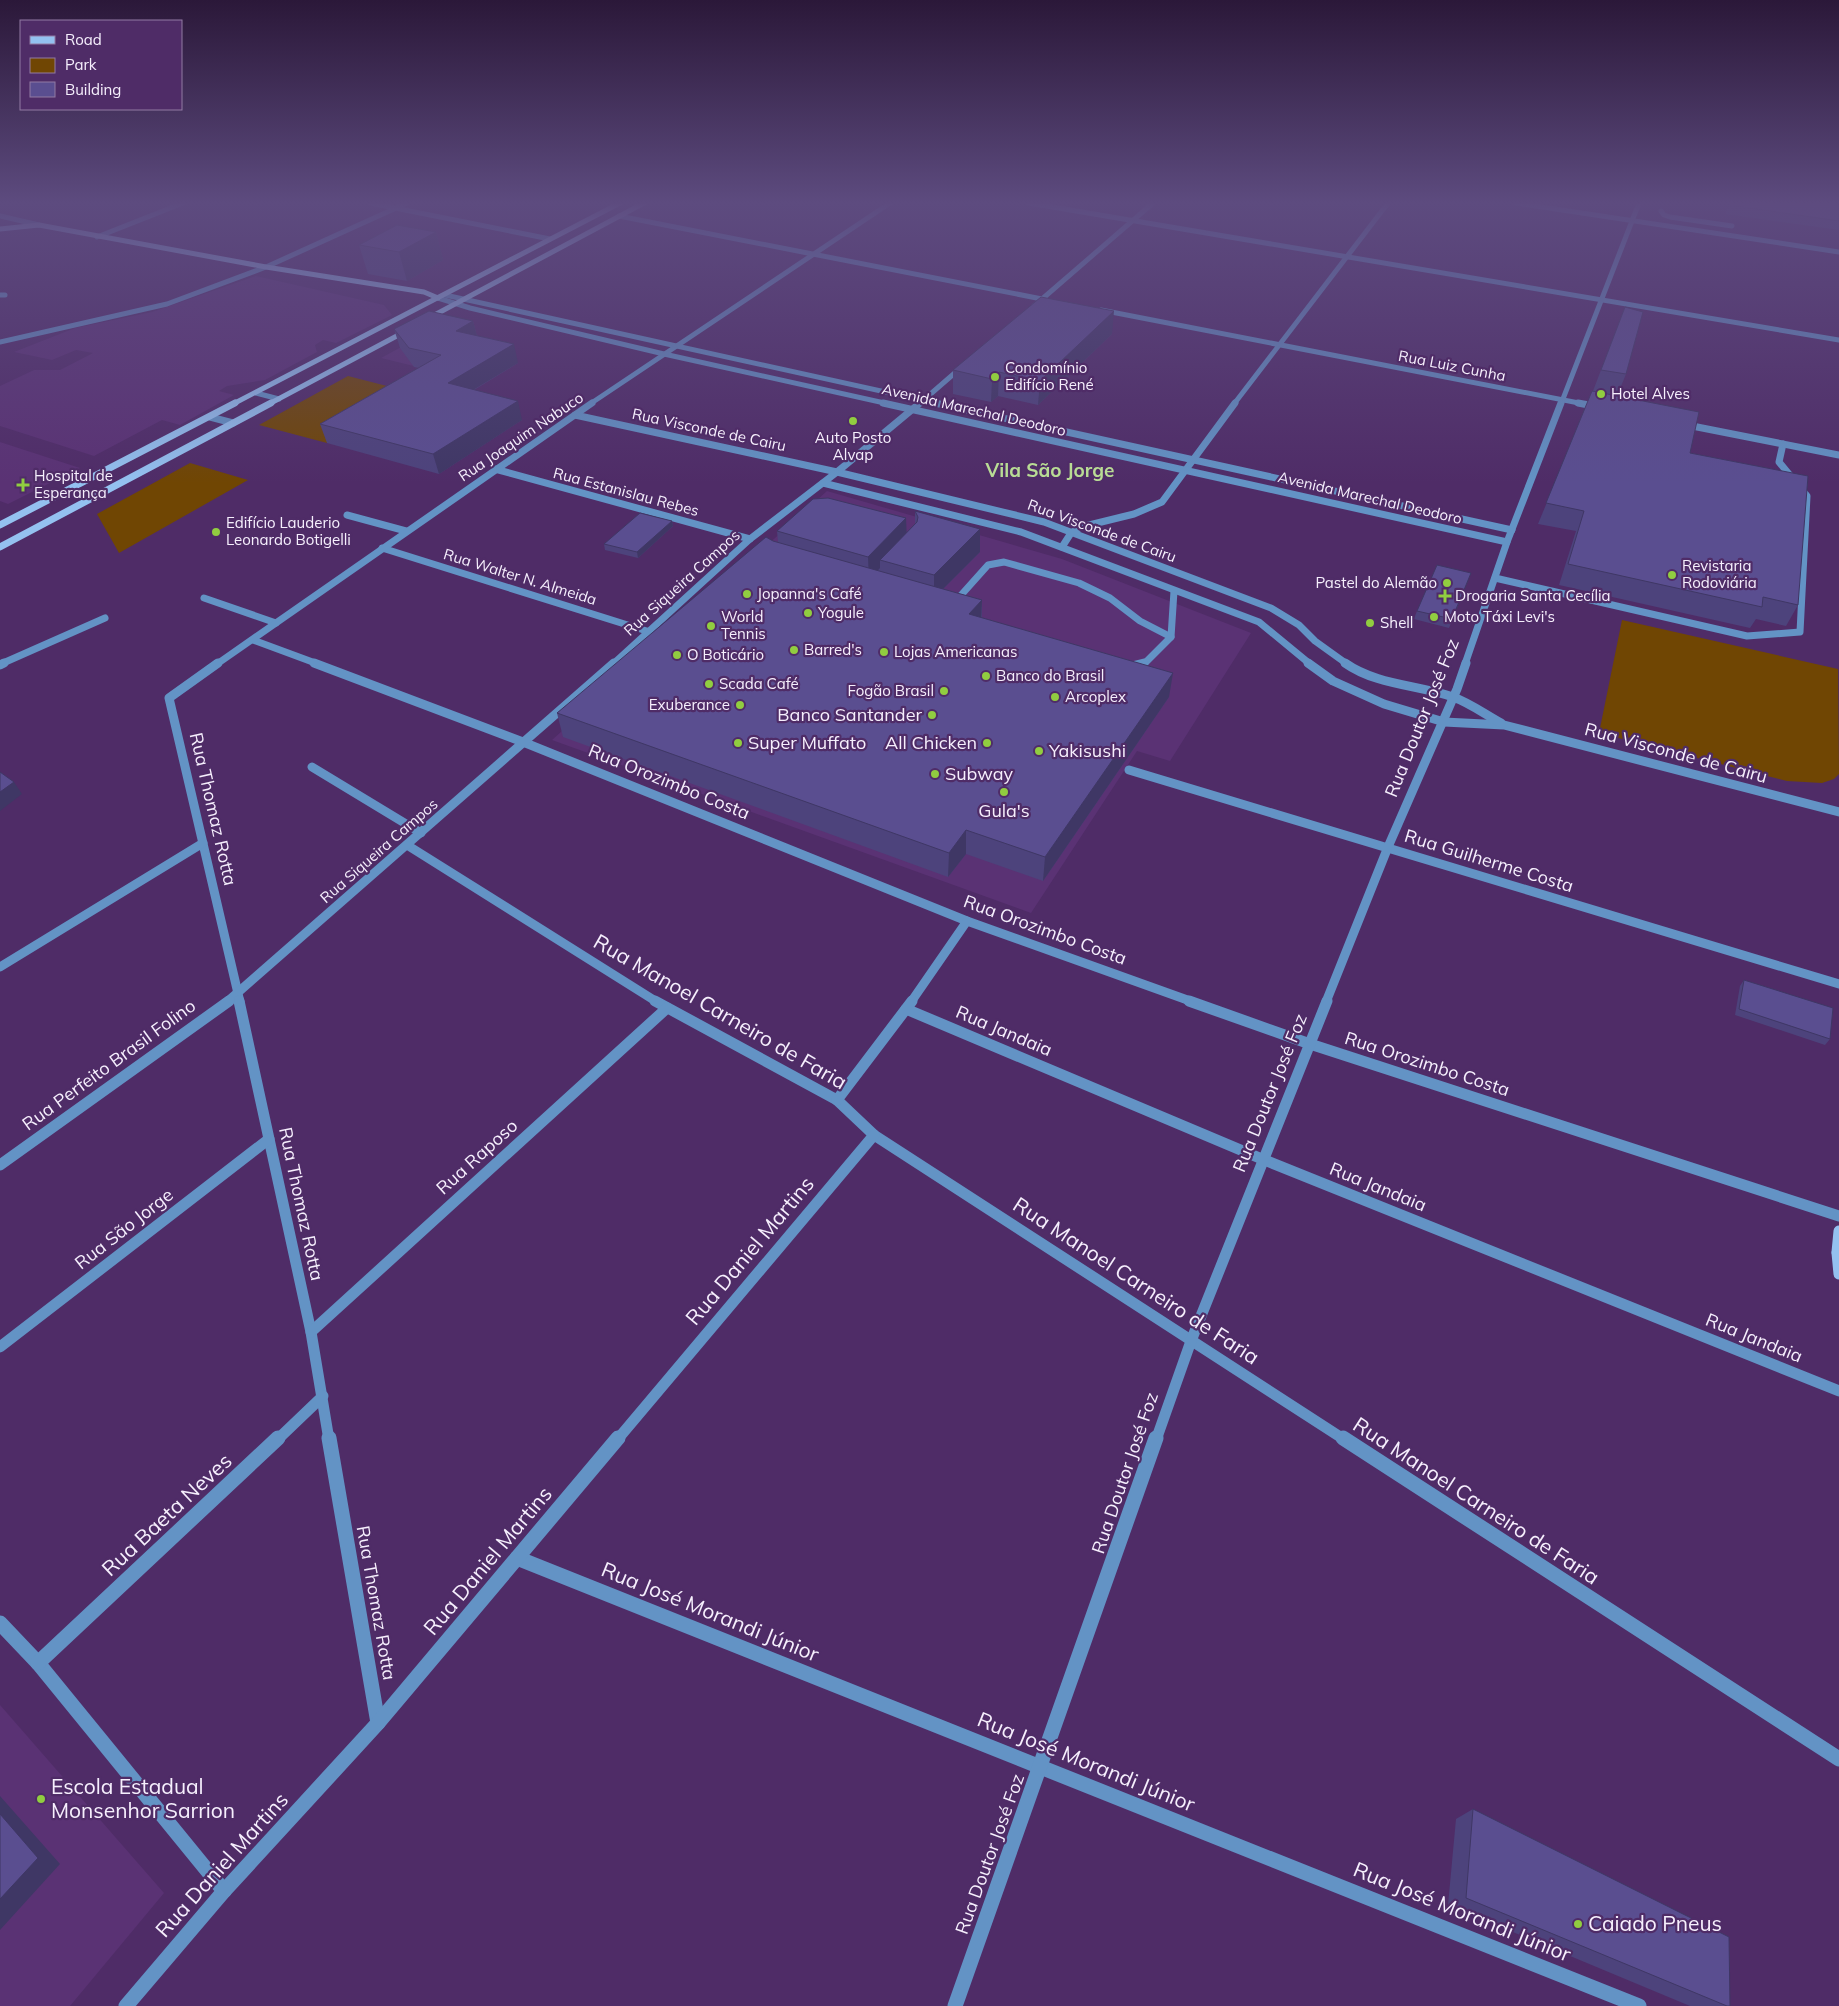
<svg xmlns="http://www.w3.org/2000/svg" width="1839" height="2006" viewBox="0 0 1839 2006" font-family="Mulish,sans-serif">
<rect width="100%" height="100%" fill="#4f2c67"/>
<g fill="#5a3274">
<polygon points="256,276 384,305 392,315 336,343 323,340 315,345 317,352 265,380 227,386 219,391 234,395 180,425 162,420 94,456 0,426 0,386 34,370 60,370 93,353 76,350 52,360 14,352 75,328 152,312"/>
<polygon points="416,339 426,369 381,358"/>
<polygon points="0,442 80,468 8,504 0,501"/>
<polygon points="827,491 1062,559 1251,633 1170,761 1137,751 1031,913 552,740"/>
<polygon points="0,1705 164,1893 70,2006 0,2006"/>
</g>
<g fill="#704603">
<polygon points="348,376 414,393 327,443 259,425"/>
<polygon points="190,463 248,480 119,553 97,514"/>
<polygon points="1622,620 1838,669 1839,774 1834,779 1822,783 1787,781 1599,733"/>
</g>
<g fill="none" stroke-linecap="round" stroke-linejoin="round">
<g stroke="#6393c5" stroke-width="5">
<polyline points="1661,211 1664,215 1670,217 1732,226"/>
<polyline points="0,295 5,295"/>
<polyline points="256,393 279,399"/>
</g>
<g stroke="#6393c5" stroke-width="7">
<polyline points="575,415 837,472"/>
<polyline points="210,417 233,423"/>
<polyline points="347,515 406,531"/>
<polyline points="1495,578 1747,636 1800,632 1807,496 1779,462 1783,444"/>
<polyline points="204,598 276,623"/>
<polyline points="954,603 988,565 1004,562 1079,583 1110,598 1140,621 1171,637"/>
<polyline points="1,664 105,618"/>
<polyline points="1139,664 1145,663 1171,637 1174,591"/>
</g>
<g stroke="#6393c5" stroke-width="9">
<polyline points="0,665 4,663"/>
<polyline points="1128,667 1144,663"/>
<polyline points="312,767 421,833"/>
</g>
<g stroke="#6393c5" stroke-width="5">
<polyline points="370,203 550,239"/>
<polyline points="1029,203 1839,340"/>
<polyline points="1516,203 1839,252"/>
<polyline points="0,216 39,225"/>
<polyline points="619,216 1047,300"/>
<polyline points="97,237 183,203"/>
<polyline points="445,295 940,404"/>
<polyline points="438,298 470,308 664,354 889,404"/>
<polyline points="1034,306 1153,203"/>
<polyline points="1101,310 1584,404"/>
<polyline points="0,342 167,304 266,267 407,203"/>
<polyline points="590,404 890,203"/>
<polyline points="919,404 964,365"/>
<polyline points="1234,404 1388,203"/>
<polyline points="1561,404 1639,203"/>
</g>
<g stroke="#6393c5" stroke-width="7">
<polyline points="883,403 1507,542"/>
<polyline points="935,403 1512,530"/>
<polyline points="1578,403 1599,407"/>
<polyline points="1682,424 1839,455"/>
<polyline points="495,469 750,539"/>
<polyline points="837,472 1044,522 1271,608 1299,625 1315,641 1347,664"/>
<polyline points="823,483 1021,532 1259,622 1310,664"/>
<polyline points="1062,547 1071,533 1081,527 1134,514 1162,502 1235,403"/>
<polyline points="382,548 650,632"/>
<polyline points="253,640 318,664"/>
<polyline points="217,664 592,403"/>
<polyline points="613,664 750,539 837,472 920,403"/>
<polyline points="1465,664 1507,542 1561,403"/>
</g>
<g stroke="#6393c5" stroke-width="9">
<polyline points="218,663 169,698 240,1002"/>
<polyline points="314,663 523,742 967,921 1193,1002"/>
<polyline points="1308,663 1333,681 1384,704 1444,722 1504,725 1839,812"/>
<path d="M1345,663C1376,685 1418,685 1453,697C1470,703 1486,715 1501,723"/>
<polyline points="1129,770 1839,984"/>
<polyline points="407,845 657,1002"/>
<polyline points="0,967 203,843"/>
<polyline points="227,1002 614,663"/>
<polyline points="911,1002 967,921"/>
<polyline points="1326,1002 1388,847 1457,689 1466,663"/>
</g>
<g stroke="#6393c5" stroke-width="11">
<polyline points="239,1001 311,1332 329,1440"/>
<polyline points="655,1001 837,1100 874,1135 1345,1440"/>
<polyline points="1189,1001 1310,1044 1839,1216"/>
<polyline points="906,1009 1262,1159 1839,1391"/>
<polyline points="837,1100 912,1001"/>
<polyline points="0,1165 229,1001"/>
<polyline points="311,1332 667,1008"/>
<polyline points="0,1347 269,1139"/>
<polyline points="277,1440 323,1396"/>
<polyline points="617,1440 874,1135"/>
<polyline points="1156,1440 1191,1341 1327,1001"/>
</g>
<g stroke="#6393c5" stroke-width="15">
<polyline points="329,1438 378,1723"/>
<polyline points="1343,1438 1839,1759"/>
<polyline points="517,1558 1639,2006"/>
<polyline points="0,1623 38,1663 224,1891"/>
<polyline points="38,1663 278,1438"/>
<polyline points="126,2006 224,1891 378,1723 618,1438"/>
<polyline points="955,2006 1156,1438"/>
</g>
<g stroke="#94c1f0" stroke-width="5">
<polyline points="0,229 39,225 266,267 424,292 438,298"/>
<polyline points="427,319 644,203"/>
<polyline points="233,404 620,203"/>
<polyline points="269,404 408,330"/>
</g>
<g stroke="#94c1f0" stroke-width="7">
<polyline points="0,525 235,403"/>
<polyline points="0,547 271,403"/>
</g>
<g stroke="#94c1f0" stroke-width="11">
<polyline points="1839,1231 1837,1252 1839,1260"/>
<polyline points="1837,1253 1839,1274"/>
</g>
</g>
<g fill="#4d437c">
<polygon points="1730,203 1839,203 1839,230 1725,214"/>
<polygon points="436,232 443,260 407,281 368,274 359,245"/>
<polygon points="1625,307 1626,374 1617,396 1690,453 1798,605 1786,626 1756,619 1750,628 1559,585 1576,531 1538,524 1593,391"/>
<polygon points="473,321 477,336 518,363 474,390 522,420 439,474 327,443 320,424 419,368 414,367 400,348 394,329"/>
<polygon points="1112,334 1038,405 998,396 991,402 953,394 953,370"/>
<polygon points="915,511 980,552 943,589 982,600 982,618 1169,697 1043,881 966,854 948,877 563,737 557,713 773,541 778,542 777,531 906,518 906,533 915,525"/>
<polygon points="672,521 673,526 638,558 605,550 604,544"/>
<polygon points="1471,573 1449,628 1414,619 1417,611"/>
<polygon points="1744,980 1830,1039 1825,1045 1735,1015 1740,986"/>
<polygon points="1473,1809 1730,2006 1690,2006 1448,1905 1456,1819"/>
</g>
<g fill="#3f3765">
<polygon points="436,232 443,260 407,281 399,252"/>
<polygon points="1114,311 1112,334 1038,405 1040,381"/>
<polygon points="473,321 478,340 456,331"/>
<polygon points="514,344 518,363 453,402 448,383"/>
<polygon points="999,372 998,396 991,402 992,379"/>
<polygon points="518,401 522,420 439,474 433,454"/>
<polygon points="906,518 907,541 880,560 880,568 869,580 868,557"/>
<polygon points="672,521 673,526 638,558 637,552"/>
<polygon points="980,529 980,552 934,598 934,575"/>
<polygon points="982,600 981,623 969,614"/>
<polygon points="1173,673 1169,697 1043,881 1045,857"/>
<polygon points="14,782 22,794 0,811 0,792"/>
<polygon points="966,830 966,854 948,877 949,853"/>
<polygon points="0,1796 60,1864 0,1930"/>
</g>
<g fill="#5a4e90" stroke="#3f3765">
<polygon points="1730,203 1839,203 1839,221 1729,205"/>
<polygon points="397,225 436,232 399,252 359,245"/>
<polygon points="1041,297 1114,311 1040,381 999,372 992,379 953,370"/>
<polygon points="1625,307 1643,312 1626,374 1601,370"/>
<polygon points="429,311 473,321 456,331 514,344 448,383 518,401 433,454 320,424 441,355 409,348 394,329"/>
<polygon points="1592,391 1699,412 1690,453 1808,476 1798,605 1763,597 1762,607 1568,564 1584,511 1546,503"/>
<polygon points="828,498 906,518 868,557 777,531 813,499"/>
<polygon points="915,511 980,529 934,575 880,560 917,522 918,517"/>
<polygon points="640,513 672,521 637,552 604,544"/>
<polygon points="766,537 773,541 982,600 969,614 1173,673 1045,857 966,830 949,853 557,713"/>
<polygon points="1437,565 1471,573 1452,619 1417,611"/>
<polygon points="0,772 14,782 0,792"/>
<polygon points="1744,980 1833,1008 1830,1039 1739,1009"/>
<polygon points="1473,1809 1729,1937 1730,2006 1727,2006 1466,1898"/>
<polygon points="0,1814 38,1858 0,1899"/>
</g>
<linearGradient id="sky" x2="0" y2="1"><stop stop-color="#2b1839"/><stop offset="0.42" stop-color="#5d4b7f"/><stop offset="1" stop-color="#5d4b7f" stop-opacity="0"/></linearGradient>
<rect width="1839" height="483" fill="url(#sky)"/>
<g fill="#91cd40" stroke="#4f2c67" stroke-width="2">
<circle cx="995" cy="377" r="5"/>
<circle cx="1601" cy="394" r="5"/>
<circle cx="853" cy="421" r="5"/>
<path d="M20.5 477.5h5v5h5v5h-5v5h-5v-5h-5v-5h5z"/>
<circle cx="216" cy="532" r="5"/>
<circle cx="1672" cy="575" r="5"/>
<circle cx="1447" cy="583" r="5"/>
<circle cx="747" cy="594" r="5"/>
<path d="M1442.5 588.5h5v5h5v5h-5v5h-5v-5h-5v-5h5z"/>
<circle cx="808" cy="613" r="5"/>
<circle cx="1434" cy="617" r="5"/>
<circle cx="1370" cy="623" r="5"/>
<circle cx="711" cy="626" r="5"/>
<circle cx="794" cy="650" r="5"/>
<circle cx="884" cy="652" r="5"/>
<circle cx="677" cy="655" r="5"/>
<circle cx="986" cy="676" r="5"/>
<circle cx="709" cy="684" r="5"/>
<circle cx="944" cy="691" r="5"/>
<circle cx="1055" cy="697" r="5"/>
<circle cx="740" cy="705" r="5"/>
<circle cx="932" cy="715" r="5"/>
<circle cx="738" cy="743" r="5"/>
<circle cx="987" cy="743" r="5"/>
<circle cx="1039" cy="751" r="5"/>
<circle cx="935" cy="774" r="5"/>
<circle cx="1004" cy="792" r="5"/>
<circle cx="41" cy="1799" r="5"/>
<circle cx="1578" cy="1924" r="5"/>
</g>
<g text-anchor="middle" stroke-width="4.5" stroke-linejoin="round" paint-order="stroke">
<g font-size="15" fill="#f6effd" stroke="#4f2c67">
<text transform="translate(1452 366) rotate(11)" y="5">Rua Luiz Cunha</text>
<text transform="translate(974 410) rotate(13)" y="5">Avenida Marechal Deodoro</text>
<text transform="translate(709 430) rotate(12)" y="5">Rua Visconde de Cairu</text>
<text transform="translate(521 437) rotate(-34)" y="5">Rua Joaquim Nabuco</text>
<text transform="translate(626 492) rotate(15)" y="5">Rua Estanislau Rebes</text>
<text transform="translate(1370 498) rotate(13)" y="5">Avenida Marechal Deodoro</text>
<text transform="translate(1102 531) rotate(20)" y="5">Rua Visconde de Cairu</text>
<text transform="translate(520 577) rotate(17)" y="5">Rua Walter N. Almeida</text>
<text transform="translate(682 583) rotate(-42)" y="5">Rua Siqueira Campos</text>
<text transform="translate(379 851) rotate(-41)" y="5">Rua Siqueira Campos</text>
</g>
<g font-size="15" fill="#f6effd" stroke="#4f2c67" text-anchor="start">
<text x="1005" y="373">Condomínio<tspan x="1005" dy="17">Edifício René</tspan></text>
<text x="1611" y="399">Hotel Alves</text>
<text x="853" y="443" text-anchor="middle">Auto Posto<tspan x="853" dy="17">Alvap</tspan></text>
<text x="34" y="481">Hospital de<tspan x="34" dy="17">Esperança</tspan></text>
<text x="226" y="528">Edifício Lauderio<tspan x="226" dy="17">Leonardo Botigelli</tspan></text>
<text x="1682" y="571">Revistaria<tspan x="1682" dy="17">Rodoviária</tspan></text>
<text x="1437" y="588" text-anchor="end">Pastel do Alemão</text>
<text x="757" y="599">Jopanna's Café</text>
<text x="1455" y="601">Drogaria Santa Cecília</text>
<text x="818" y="618">Yogule</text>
<text x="721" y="622">World<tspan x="721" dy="17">Tennis</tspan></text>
<text x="1444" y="622">Moto Táxi Levi's</text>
<text x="1380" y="628">Shell</text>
<text x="804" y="655">Barred's</text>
<text x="894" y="657">Lojas Americanas</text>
<text x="687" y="660">O Boticário</text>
<text x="996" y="681">Banco do Brasil</text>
<text x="719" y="689">Scada Café</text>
<text x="934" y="696" text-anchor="end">Fogão Brasil</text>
<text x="1065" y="702">Arcoplex</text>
<text x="730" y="710" text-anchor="end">Exuberance</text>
</g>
<g font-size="18" fill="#f6effd" stroke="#4f2c67" text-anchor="start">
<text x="922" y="721" text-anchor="end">Banco Santander</text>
<text x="748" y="749">Super Muffato</text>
<text x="977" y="749" text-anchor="end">All Chicken</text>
<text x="1049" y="757">Yakisushi</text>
<text x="945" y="780">Subway</text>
<text x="1004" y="817" text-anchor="middle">Gula's</text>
</g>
<g font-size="18" fill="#f6effd" stroke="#4f2c67">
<text transform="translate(1422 718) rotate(-68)" y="6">Rua Doutor José Foz</text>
<text transform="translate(1676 753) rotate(15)" y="6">Rua Visconde de Cairu</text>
<text transform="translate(669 782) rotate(22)" y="6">Rua Orozimbo Costa</text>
<text transform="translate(213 809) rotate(77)" y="6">Rua Thomaz Rotta</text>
<text transform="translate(1489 861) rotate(17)" y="6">Rua Guilherme Costa</text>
<text transform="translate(1045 930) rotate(20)" y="6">Rua Orozimbo Costa</text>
<text transform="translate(1004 1031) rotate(23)" y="6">Rua Jandaia</text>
<text transform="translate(1427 1064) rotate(18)" y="6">Rua Orozimbo Costa</text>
<text transform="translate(109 1065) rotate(-36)" y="6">Rua Perfeito Brasil Folino</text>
<text transform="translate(1270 1093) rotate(-68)" y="6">Rua Doutor José Foz</text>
<text transform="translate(477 1157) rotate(-42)" y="6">Rua Raposo</text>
<text transform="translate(1378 1187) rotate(22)" y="6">Rua Jandaia</text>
<text transform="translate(301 1204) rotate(78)" y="6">Rua Thomaz Rotta</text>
<text transform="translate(124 1229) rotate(-38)" y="6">Rua São Jorge</text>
<text transform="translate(1754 1338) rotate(22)" y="6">Rua Jandaia</text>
<text transform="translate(1125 1473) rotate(-71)" y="6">Rua Doutor José Foz</text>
<text transform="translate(376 1603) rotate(80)" y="6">Rua Thomaz Rotta</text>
<text transform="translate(990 1854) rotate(-70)" y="6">Rua Doutor José Foz</text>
</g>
<g font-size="19" font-weight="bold" fill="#b9dc95" stroke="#4f2c67">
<text x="1050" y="477">Vila São Jorge</text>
</g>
<g font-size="21" fill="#f6effd" stroke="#4f2c67">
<text transform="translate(720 1012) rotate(30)" y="7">Rua Manoel Carneiro de Faria</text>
<text transform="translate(750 1251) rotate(-50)" y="7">Rua Daniel Martins</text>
<text transform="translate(1136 1281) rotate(33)" y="7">Rua Manoel Carneiro de Faria</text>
<text transform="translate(1476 1501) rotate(33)" y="7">Rua Manoel Carneiro de Faria</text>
<text transform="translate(167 1515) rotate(-43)" y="7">Rua Baeta Neves</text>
<text transform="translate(488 1561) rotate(-50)" y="7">Rua Daniel Martins</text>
<text transform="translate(710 1612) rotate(22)" y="7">Rua José Morandi Júnior</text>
<text transform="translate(1086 1762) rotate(22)" y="7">Rua José Morandi Júnior</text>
<text transform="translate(222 1865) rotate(-48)" y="7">Rua Daniel Martins</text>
<text transform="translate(1462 1912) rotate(22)" y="7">Rua José Morandi Júnior</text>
</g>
<g font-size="21" fill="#f6effd" stroke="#4f2c67" text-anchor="start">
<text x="51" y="1794">Escola Estadual<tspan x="51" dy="24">Monsenhor Sarrion</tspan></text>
<text x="1588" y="1931">Caiado Pneus</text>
</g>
</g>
<rect x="20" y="20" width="162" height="90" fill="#4f2c67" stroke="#927aa3"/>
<rect x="30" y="36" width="25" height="8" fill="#94c1f0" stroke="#927aa3"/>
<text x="65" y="45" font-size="15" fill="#f6effd">Road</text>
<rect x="30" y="58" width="25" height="15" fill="#704603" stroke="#927aa3"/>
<text x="65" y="70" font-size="15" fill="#f6effd">Park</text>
<rect x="30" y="82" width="25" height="15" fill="#5a4e90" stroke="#927aa3"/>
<text x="65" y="95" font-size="15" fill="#f6effd">Building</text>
</svg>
